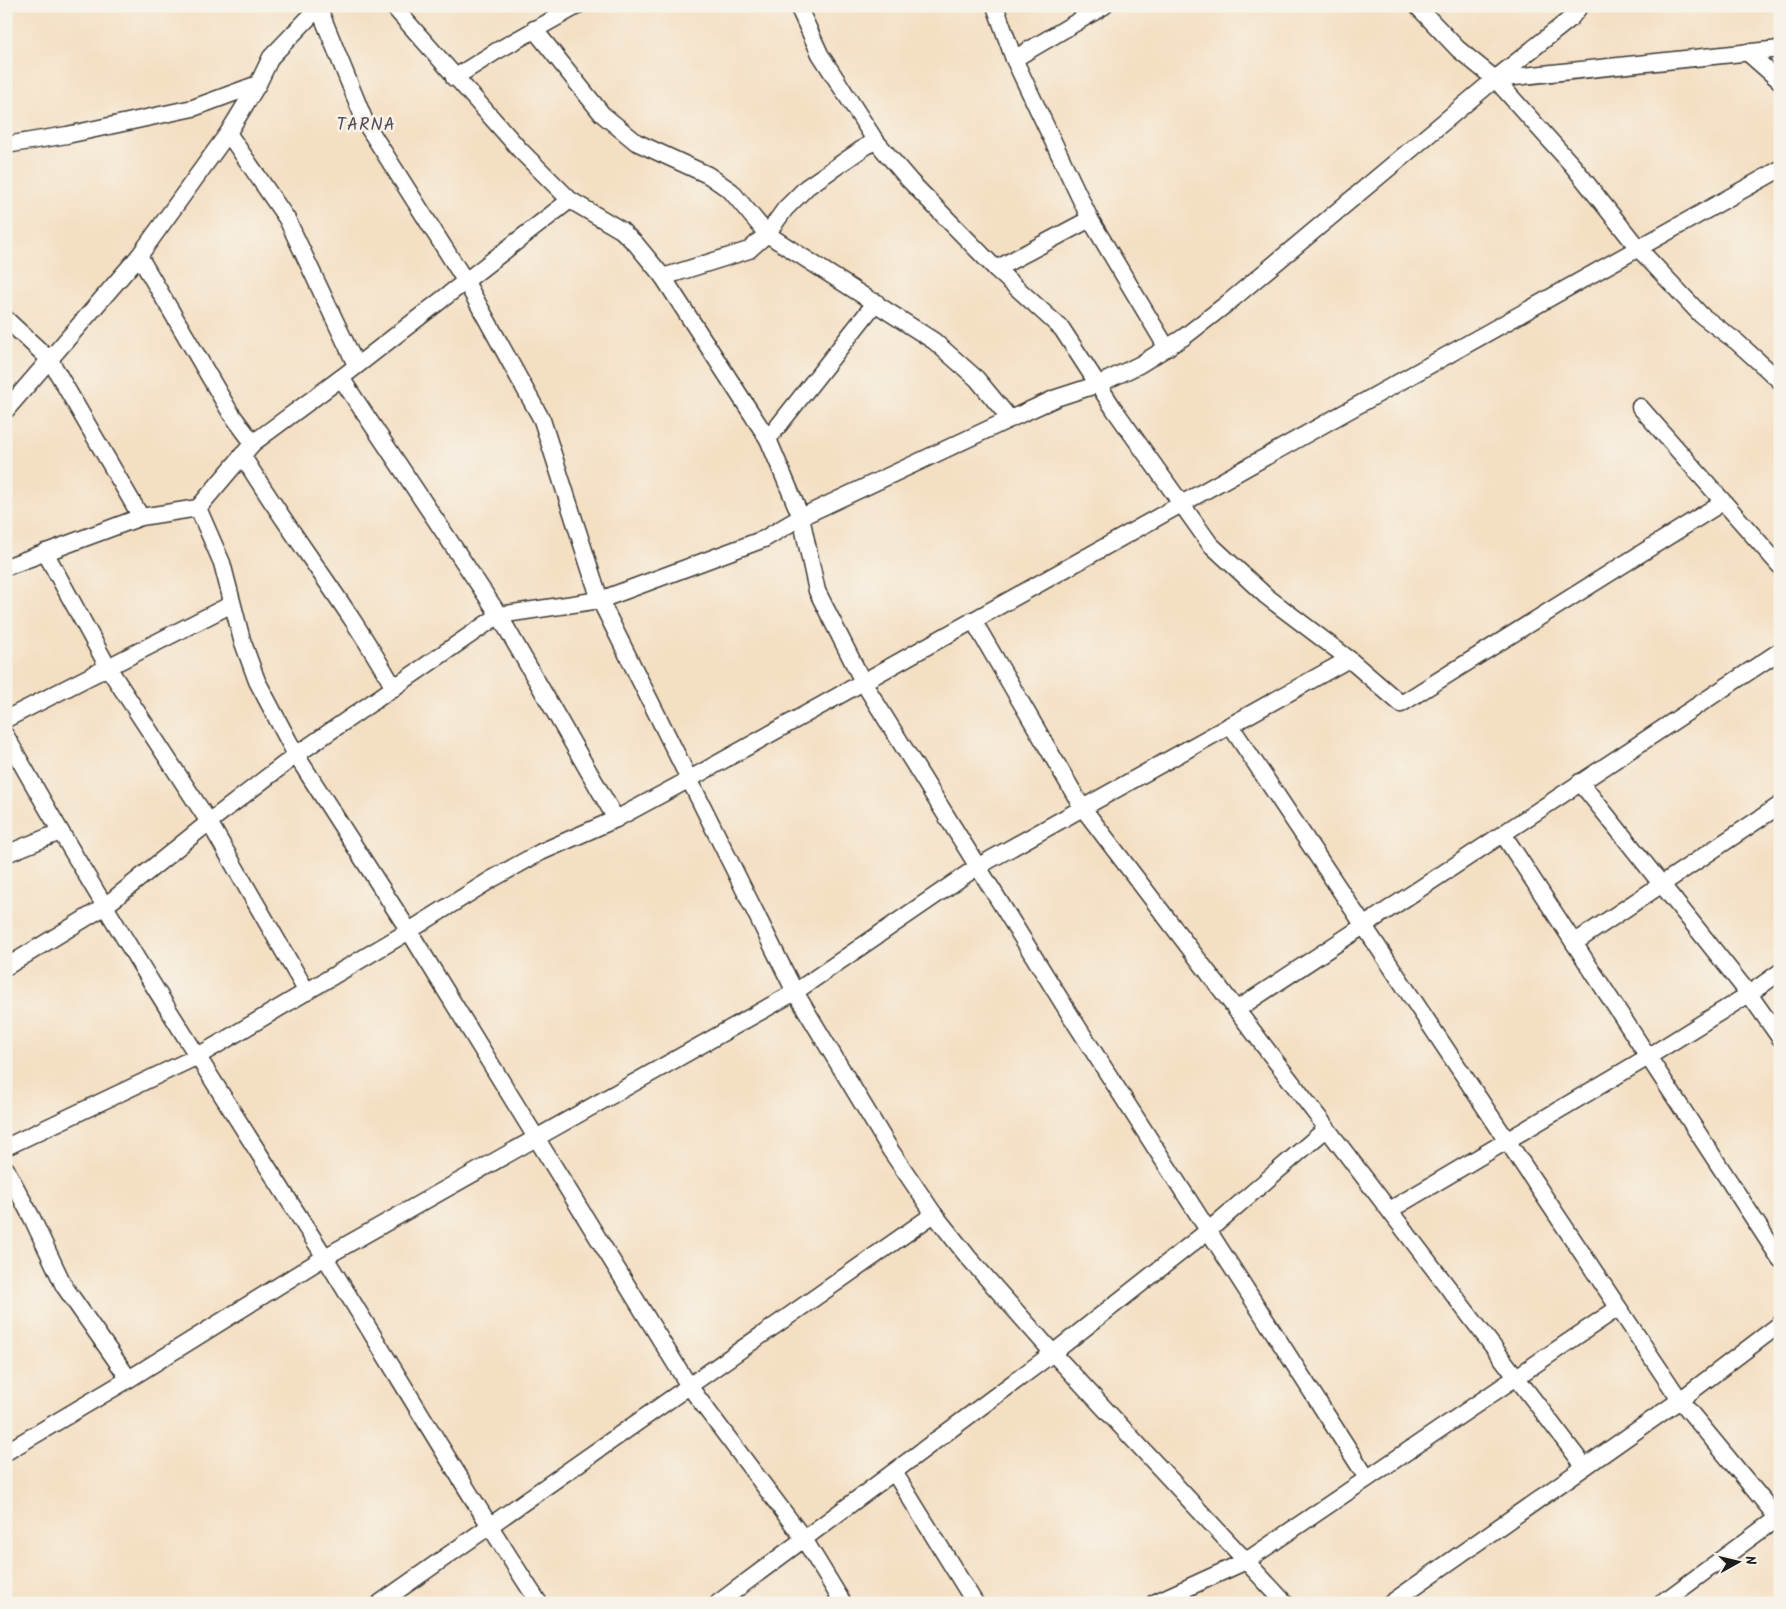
<svg xmlns="http://www.w3.org/2000/svg" width="1786" height="1609" viewBox="0 0 1786 1609" font-family="Kalam,sans-serif">
<rect width="100%" height="100%" fill="#f7f3e8"/>
<filter id="ink" filterUnits="userSpaceOnUse"><feTurbulence type="fractalNoise" baseFrequency=".02" numOctaves="2"/><feDisplacementMap in="SourceGraphic" scale="10" xChannelSelector="R" yChannelSelector="G"/><feConvolveMatrix kernelMatrix="1 2 1 2 8 2 1 2 1" color-interpolation-filters="sRGB"/></filter>
<filter id="wash" filterUnits="userSpaceOnUse"><feTurbulence type="fractalNoise" baseFrequency=".0096" numOctaves="4" result="noise"/><feDisplacementMap in="SourceGraphic" scale="20" xChannelSelector="R" yChannelSelector="G"/><feGaussianBlur stdDeviation="1.12" result="paint"/><feColorMatrix in="noise" values="0 0 0 0 0 0 0 0 0 0 0 0 0 0 0 0 0 1.4 0 .05"/><feComposite in="paint" operator="in"/></filter>
<g filter="url(#wash)">
<rect width="100%" height="100%" fill="#f4dfc3"/>
</g>
<g filter="url(#ink)">
<g fill="none" stroke-linecap="round" stroke-linejoin="round">
<defs>
<g id="street">
<polyline points="318,6 366,124 466,282 542,420 600,600 795,992 891,1151 934,1214 968,1257 1053,1353 1285,1603"/>
<polyline points="393,6 520,150 570,200 621,230 636,244 663,277 768,439 801,517 817,591 863,682 1072,1018 1367,1478"/>
<polyline points="798,6 820,54 875,140 910,181 996,269 1062,329 1114,409 1210,544 1266,596 1349,659 1401,704 1723,502"/>
<polyline points="995,6 1014,59 1090,219 1167,348"/>
<polyline points="1417,6 1458,49 1495,79 1573,166 1638,248 1701,315 1737,342 1780,381"/>
<polyline points="534,29 602,114 636,142 708,175 731,191 767,234 934,341 977,379 1010,419"/>
<polyline points="1747,52 1780,81"/>
<polyline points="1014,59 1104,6"/>
<polyline points="454,78 495,52 577,6"/>
<polyline points="1495,79 1780,49"/>
<polyline points="228,133 287,219 356,365"/>
<polyline points="6,145 67,135 193,108 258,84"/>
<polyline points="139,256 230,412 253,443"/>
<polyline points="996,269 1090,219"/>
<polyline points="663,277 749,250 767,234 785,209 807,187 875,140"/>
<polyline points="6,319 50,360 141,517"/>
<polyline points="341,378 499,615 616,819"/>
<polyline points="1640,407 1780,566"/>
<polyline points="6,410 139,256 228,133 258,84 271,57 320,6"/>
<polyline points="768,439 876,302"/>
<path d="M242,455C290,534 349,607 394,688"/>
<polyline points="198,508 222,563 242,640 257,681 296,755 409,931 689,1386 804,1539 843,1603"/>
<polyline points="45,552 109,669 209,822 307,992"/>
<polyline points="6,567 141,517 198,508 253,443 341,378 570,200"/>
<polyline points="973,620 1082,807 1584,1466"/>
<polyline points="6,719 232,604"/>
<polyline points="1230,725 1680,1400 1780,1521"/>
<path d="M6,736C104,912 213,1081 321,1251C394,1368 463,1487 539,1603"/>
<polyline points="1580,782 1749,994 1780,1038"/>
<polyline points="1503,834 1780,1259"/>
<polyline points="6,854 60,832"/>
<polyline points="1574,943 1780,805"/>
<polyline points="6,967 104,907 209,822 296,755 499,615 600,600 764,539 801,517 1010,419 1056,398 1099,384 1139,365 1184,337 1229,302 1495,79 1570,19 1580,6"/>
<polyline points="1236,1010 1780,651"/>
<polyline points="6,1147 198,1056 409,931 492,879 541,852 616,819 688,780 1780,169"/>
<polyline points="6,1169 32,1218 64,1286 129,1379"/>
<polyline points="1390,1210 1648,1057 1749,994 1780,972"/>
<polyline points="6,1452 129,1379 325,1257 795,992 977,867 1349,659"/>
<polyline points="894,1472 975,1603"/>
<polyline points="380,1603 934,1214"/>
<polyline points="718,1603 1053,1353 1209,1230 1326,1129"/>
<polyline points="1154,1603 1246,1561 1618,1308"/>
<polyline points="1391,1603 1680,1400 1780,1324"/>
<polyline points="1662,1603 1780,1516"/>
</g>
</defs>
<use href="#street" stroke="#3c3935" stroke-width="19"/>
<use href="#street" stroke="#fff" stroke-width="16"/>
</g>
</g>
<g text-anchor="middle" stroke-width="5" stroke-linejoin="round" paint-order="stroke">
<g font-size="18" letter-spacing="1" fill="#554d5c" stroke="#f7f3e8">
<text x="366" y="130">TARNA</text>
</g>
</g>
<rect width="1786" height="1609" fill="none" stroke="#f7f3e8" stroke-width="25"/>
<g transform="translate(1738 1562) rotate(82)" stroke="#f7f3e8" stroke-width="4" paint-order="stroke">
<path d="M0-4L9 19L0 12L-9 19Z" fill="#1c1c1c"/>
<text y="-8" font-size="14" font-weight="bold" text-anchor="middle" fill="#1c1c1c">N</text>
</g>
</svg>
